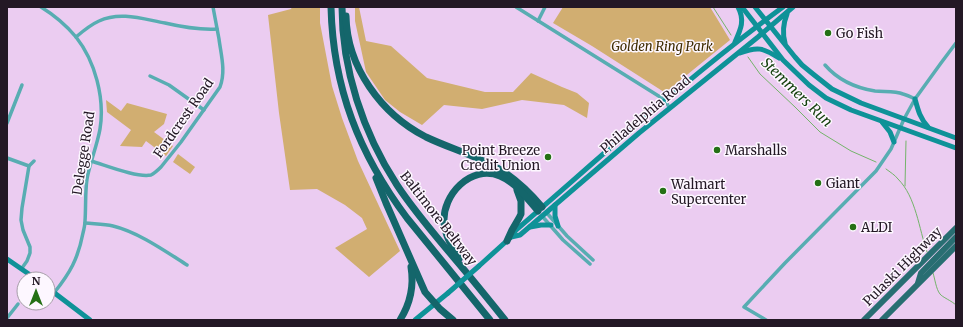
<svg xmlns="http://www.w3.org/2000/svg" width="963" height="327" viewBox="0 0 963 327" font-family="Merriweather,serif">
<rect width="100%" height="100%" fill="#ebccf1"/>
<g fill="#d1ae71">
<polygon points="292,7 320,7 320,23 332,86 342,118 358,161 400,251 369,277 335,248 367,229 362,218 345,205 317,189 290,190 279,113 268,15 291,9"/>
<polygon points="355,7 359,7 366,41 391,46 427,78 485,92 513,92 531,73 562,87 577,93 589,103 587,118 564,105 522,100 482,109 444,105 422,125 400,112 385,100 366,72 355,21"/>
<polygon points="563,7 710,7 730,40 667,91 664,92 592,46 553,23"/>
<polygon points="106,100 121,111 127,103 167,114 164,124 154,132 173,146 166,156 146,141 142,147 120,146 131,130 107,112"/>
<polygon points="178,154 195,167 190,174 173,162"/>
</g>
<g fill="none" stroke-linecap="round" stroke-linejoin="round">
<g stroke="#74b46a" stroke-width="1">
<polyline points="713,7 731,35"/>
<polyline points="748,57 760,74 795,107 820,132 851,151 876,162"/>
<path d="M886,169C890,172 895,175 898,179C916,197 919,229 927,252"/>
<polyline points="905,186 906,141"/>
<path d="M933,273C935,279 936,289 940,294C942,297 952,301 956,305"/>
</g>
<g stroke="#58adb2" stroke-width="3.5">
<path d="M41,7C54,15 66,25 76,37C95,61 105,98 100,129C97,146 90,162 87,179C85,193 86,207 85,221C85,225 84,229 83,233C78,259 70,273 54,293"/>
<polyline points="516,7 665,100 669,107"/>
<polyline points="538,21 545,7"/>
<path d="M76,37C83,31 90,25 99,21C120,11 143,19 165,23C182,27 199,30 217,29"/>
<path d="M825,65C838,80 856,88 875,91C884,92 895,91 903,94C907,95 911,97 915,99"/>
<polyline points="150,76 169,85 204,110"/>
<polyline points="7,123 22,85"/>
<polyline points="7,158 29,166"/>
<path d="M91,161C105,165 137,178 151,175C155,173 158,170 161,167L181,142L220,87C226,71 221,55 219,39C217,28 215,18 213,7"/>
<polyline points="546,212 567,236 593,260"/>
<polyline points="542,216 563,240 590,264"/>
<path d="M85,223C94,224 104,224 113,226C138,232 165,251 187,265"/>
<polyline points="22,268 27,261 30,253 30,247 23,230 21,220 22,208 29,166 34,161"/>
<polyline points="7,318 18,304"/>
<polyline points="766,320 744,307 785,263 876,171 891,149 904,119 915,99 941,63 956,43"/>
</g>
<g stroke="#0e9298" stroke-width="5">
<polyline points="742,7 783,60 809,85 826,98 851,110 956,148"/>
<polyline points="755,7 795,57 802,65 813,74 832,89 861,103 956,138"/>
<path d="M735,42C741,29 745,20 738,7"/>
<path d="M785,43C782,32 783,24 787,14"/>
<path d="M740,53C758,46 763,48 779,58"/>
<path d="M915,99C918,110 920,118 928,127"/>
<polyline points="882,122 890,132 894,142"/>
<polyline points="555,205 555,216 558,226"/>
<polyline points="530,227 541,225 551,225"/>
<polyline points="511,237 520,235 639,133 758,37 793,7"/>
<polyline points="7,259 36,279"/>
<path d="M479,266L511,237L516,230C604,154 689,76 783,7"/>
<polyline points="48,288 90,320"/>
<polyline points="415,320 448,293"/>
</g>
<g stroke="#286e72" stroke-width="6">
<polyline points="918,283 921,273 956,237"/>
<polyline points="864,320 956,228"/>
<polyline points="882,320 956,246"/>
</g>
<g stroke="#14666b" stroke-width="7">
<path d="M331,7C333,88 359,154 407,218L490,320"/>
<path d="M342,7C342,69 363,133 397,185C414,211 435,235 455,259C472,279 489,300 505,320"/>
<path d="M346,16C347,67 381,114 426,137C451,149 481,157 504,172C519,182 531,194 542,207"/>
<polyline points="376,178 386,203 425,292 440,309 453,320"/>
<polyline points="507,241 512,230 519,218 521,214 521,201 517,190"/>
<path d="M459,259C453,248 445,236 444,223C442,195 471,164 500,176C515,182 527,198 538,211"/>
<path d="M400,320C410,304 414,285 411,267"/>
</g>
<polyline stroke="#0e9298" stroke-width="5" points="448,293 479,266"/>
</g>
<g fill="#247015" stroke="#fdf7ff" stroke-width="1.5">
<circle cx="828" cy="33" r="4"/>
<circle cx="717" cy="150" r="4"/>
<circle cx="548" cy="157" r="4"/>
<circle cx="818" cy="183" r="4"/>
<circle cx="663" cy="191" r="4"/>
<circle cx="853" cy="227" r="4"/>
</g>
<g text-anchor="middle" stroke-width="3" stroke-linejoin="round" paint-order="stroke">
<g font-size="13" fill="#231825" stroke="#fdf7ff" text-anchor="start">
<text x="836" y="38">Go Fish</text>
<text x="540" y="155" text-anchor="end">Point Breeze<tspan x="540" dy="15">Credit Union</tspan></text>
<text x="725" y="155">Marshalls</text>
<text x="826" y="188">Giant</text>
<text x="671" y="189">Walmart<tspan x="671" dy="15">Supercenter</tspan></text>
<text x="861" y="232">ALDI</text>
</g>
<g font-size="13" font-style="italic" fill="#3f2c02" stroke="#fdf7ff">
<text x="662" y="51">Golden Ring Park</text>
</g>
<g font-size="13" fill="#231825" stroke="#fdf7ff">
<text transform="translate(645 114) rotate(-40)" y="5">Philadelphia Road</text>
<text transform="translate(183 118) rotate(-55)" y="5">Fordcrest Road</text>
<text transform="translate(83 153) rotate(-81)" y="5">Delegge Road</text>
<text transform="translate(439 218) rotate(52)" y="5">Baltimore Beltway</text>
<text transform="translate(902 266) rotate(-45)" y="5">Pulaski Highway</text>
</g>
<g font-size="14" font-style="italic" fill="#133f0c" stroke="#fdf7ff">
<text transform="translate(797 92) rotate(44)" y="5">Stemmers Run</text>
</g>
</g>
<rect width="963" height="327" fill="none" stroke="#231825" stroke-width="16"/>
<g transform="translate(36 291)"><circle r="19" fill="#fdf7ff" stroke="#a69ea8"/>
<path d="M0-3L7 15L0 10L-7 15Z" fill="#247015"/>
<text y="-6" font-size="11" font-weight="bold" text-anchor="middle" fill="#231825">N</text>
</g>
</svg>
